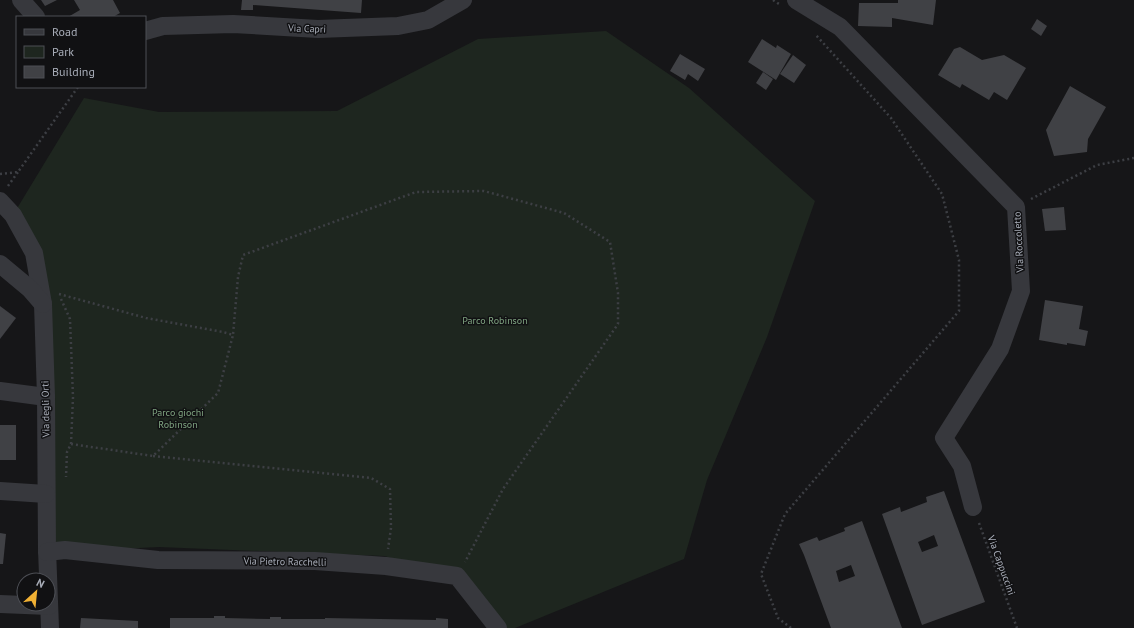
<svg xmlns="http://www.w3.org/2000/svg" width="1134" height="628" viewBox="0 0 1134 628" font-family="'PT Sans',sans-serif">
<rect width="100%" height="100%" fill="#161618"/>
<polygon fill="#1e261f" points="606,31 689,88 815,201 767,337 707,480 684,559 515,628 498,628 457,576 384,556 159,547 56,552 43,304 13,215 84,98 159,112 337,111 478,39"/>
<g fill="#404145" fill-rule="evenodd">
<polygon points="41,0 57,0 45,6"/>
<polygon points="74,0 113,0 120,13 113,17 68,17 80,10"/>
<polygon points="242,0 362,0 361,13 253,5 253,10 241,10"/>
<polygon points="898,0 936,0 933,25 892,18 892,27 858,26 859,3 898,3"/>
<polygon points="1037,19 1047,26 1041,36 1031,29"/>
<polygon points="762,39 776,48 777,45 791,54 776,80 748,62"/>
<polygon points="960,47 982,60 1004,55 1026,68 1007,100 994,92 989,100 962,84 960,88 938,75 954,49"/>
<polygon points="680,54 705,69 698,81 688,74 685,80 670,71"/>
<polygon points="793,55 806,65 794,83 780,74"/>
<polygon points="763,72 773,79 766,90 756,83"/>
<polygon points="1070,86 1106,107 1088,139 1087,152 1054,156 1046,130"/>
<polygon points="1064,207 1066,230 1045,231 1042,209"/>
<polygon points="1045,300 1083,306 1079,329 1088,331 1085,346 1067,343 1067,345 1039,340"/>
<polygon points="0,306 16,318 0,339"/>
<rect x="0" y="425" width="16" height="35"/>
<path d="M944,491L985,602L922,625L882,514L900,507L901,512L927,502L926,497ZM934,535L938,546L922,552L918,542Z"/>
<path d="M862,521L866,532L902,628H831L804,555L799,544L817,537L819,541L845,531L844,528ZM851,565L855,576L839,582L836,571Z"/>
<polygon points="0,533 6,534 3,564 0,564"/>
<polygon points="214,616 225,616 225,618 270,619 270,617 281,617 281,619 325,619 325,618 436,620 436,618 448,619 448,628 170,628 170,618 214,618"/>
<polygon points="81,618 138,621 138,628 80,628"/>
</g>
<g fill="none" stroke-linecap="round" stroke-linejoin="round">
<g stroke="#3d3f44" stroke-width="2.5" stroke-dasharray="2 3" stroke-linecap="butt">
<polyline points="773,0 779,4"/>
<polyline points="0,174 18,172 78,87"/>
<polyline points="8,186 18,172"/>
<polyline points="1031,199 1097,165 1134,158"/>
<polyline points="59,294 146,318 223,332 233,335 238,277 243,255 416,192 484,191 564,213 610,242 618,293 618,324 503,489 465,562"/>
<polyline points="61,299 70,319 73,397 71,444 67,452 66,477"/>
<polyline points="71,444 153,456 218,393 233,335"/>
<polyline points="153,456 371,478 390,489 391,528 388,549"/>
<polyline points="979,523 1017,628"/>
<polyline points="791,628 778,618 761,574 785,514 959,311 959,260 942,194 891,118 815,34"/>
</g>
<g stroke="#37383d" stroke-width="18">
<polyline points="21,0 36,17"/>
<polyline points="796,0 840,27 1016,207 1021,291 1000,349 944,438 962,466 973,507"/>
<polyline points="145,31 163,26 233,24 318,29 398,26 428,20 463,0"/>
<polyline points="0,201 13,215 34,253 43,304 46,397 47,549 50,628"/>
<polyline points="0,264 30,289 43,304"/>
<polyline points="0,391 46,397"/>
<polyline points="0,491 46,494"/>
<polyline points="47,552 65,550 158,560 315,561 386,566 457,576 498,628"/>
<polyline points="0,604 49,606"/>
</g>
</g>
<g text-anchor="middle" stroke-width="3" stroke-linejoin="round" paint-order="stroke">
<g font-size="10" fill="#a8adb8" stroke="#111113">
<text transform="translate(307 28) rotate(2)" y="4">Via Capri</text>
<text transform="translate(1018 242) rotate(-93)" y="4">Via Roccoletto</text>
<text transform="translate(45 409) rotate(-91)" y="4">Via degli Orti</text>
<text transform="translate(285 561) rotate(1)" y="4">Via Pietro Racchelli</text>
<text transform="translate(1002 565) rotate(70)" y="4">Via Cappuccini</text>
</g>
<g font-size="10" fill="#7fa381" stroke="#111113">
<text x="495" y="324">Parco Robinson</text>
<text x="178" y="416">Parco giochi<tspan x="178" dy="12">Robinson</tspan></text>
</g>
</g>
<rect x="16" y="16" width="130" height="72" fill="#111113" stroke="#4d4f55"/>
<rect x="24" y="29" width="20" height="6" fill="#37383d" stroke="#4d4f55"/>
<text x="52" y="36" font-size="12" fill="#a8adb8">Road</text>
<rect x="24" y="46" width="20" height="12" fill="#1e261f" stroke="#4d4f55"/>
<text x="52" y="56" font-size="12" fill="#a8adb8">Park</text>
<rect x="24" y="66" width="20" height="12" fill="#404145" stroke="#4d4f55"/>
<text x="52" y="76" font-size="12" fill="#a8adb8">Building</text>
<g transform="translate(36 592) rotate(27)"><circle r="19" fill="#111113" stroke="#4d4f55"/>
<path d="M0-3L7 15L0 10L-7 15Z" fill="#f2b134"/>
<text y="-6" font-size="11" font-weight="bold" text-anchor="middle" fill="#a8adb8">N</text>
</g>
</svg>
